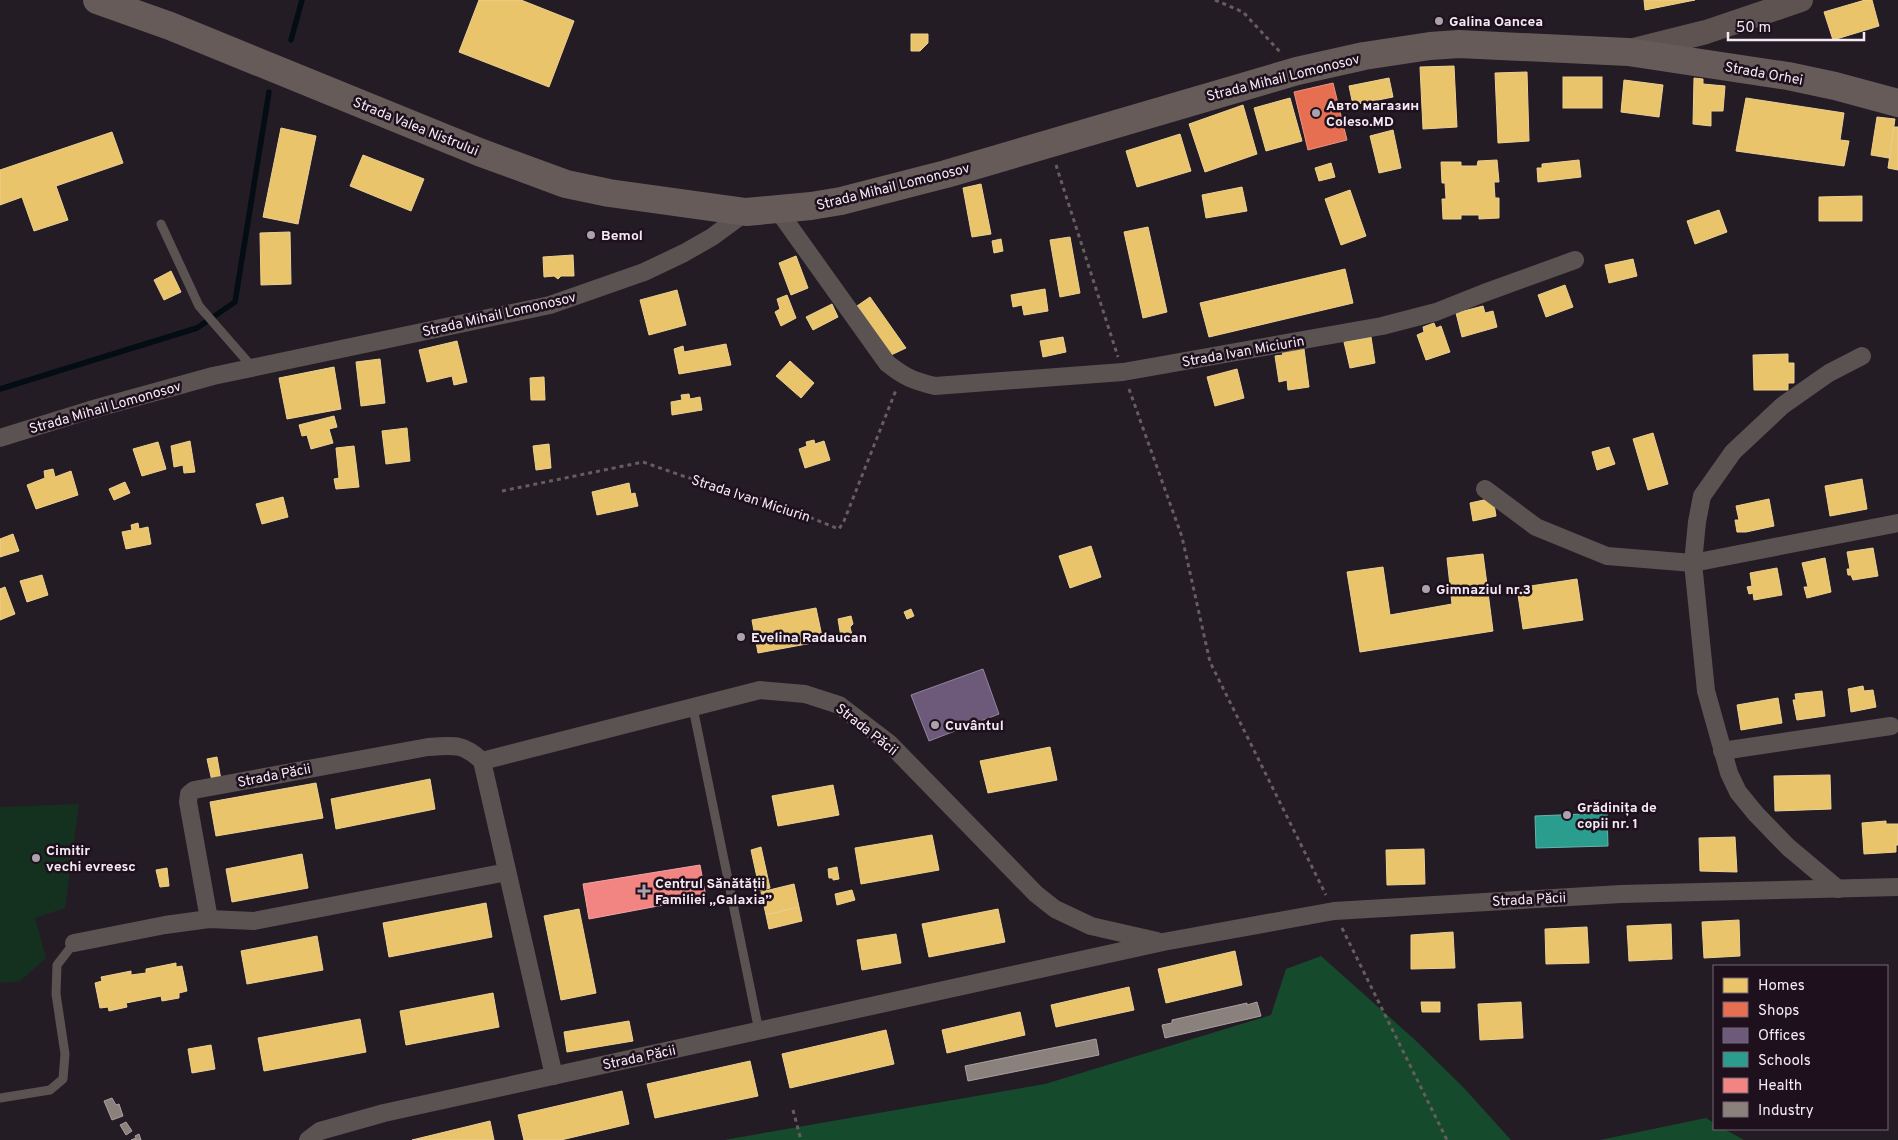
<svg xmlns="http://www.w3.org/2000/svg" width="1898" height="1140" viewBox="0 0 1898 1140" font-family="Overpass,sans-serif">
<rect width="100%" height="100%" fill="#241c24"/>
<polygon fill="#14311f" points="79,804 65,908 35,918 46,958 20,981 0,983 0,807"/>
<g fill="#164a2c">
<polygon points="1321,956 1414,1039 1464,1088 1511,1140 724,1140 1045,1084 1271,1015 1286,969"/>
<polygon points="1706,1118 1714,1123 1714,1129 1724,1129 1744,1140 1600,1140"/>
</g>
<g fill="#e9c46a" stroke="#eccf93">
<polygon points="479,0 521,0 574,21 549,87 459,52"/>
<polygon points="1644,0 1695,0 1645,10"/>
<polygon points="1865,0 1872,0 1879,26 1833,40 1824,12"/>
<polygon points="911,34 928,34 928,43 920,51 911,51"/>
<polygon points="1454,66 1457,127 1423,129 1420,67"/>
<polygon points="1527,72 1529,141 1498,143 1495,73"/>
<rect x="1563" y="77" width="39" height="31"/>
<polygon points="1389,78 1393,97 1353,105 1349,86"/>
<polygon points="1694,78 1703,79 1703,84 1725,86 1723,111 1711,111 1711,126 1693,124"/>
<polygon points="1624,80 1663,85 1659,117 1621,112"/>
<polygon points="1290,98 1302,141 1266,151 1254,108"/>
<polygon points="1746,98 1844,113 1840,140 1849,141 1844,166 1736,151"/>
<polygon points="1243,105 1257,154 1205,172 1189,124"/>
<polygon points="1877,117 1895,119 1889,158 1871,155"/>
<polygon points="1894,127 1898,127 1898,170 1888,168"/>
<polygon points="281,128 316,136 298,224 263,217"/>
<polygon points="1393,130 1401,168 1379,173 1370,136"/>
<polygon points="112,132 123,163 56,186 68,220 34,231 22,197 0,205 0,170"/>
<polygon points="1180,134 1191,171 1137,187 1126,151"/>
<polygon points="363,155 424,179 411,211 350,186"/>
<polygon points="1497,160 1499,182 1494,182 1495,198 1499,198 1499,218 1479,219 1479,215 1461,215 1461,219 1443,219 1442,199 1446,199 1445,183 1442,183 1441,162 1461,162 1461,166 1477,166 1478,161"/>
<polygon points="1579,160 1581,177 1538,182 1537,168 1542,168 1542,164"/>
<polygon points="1331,163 1335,177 1319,181 1315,168"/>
<polygon points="981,184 991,234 972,237 963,188"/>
<polygon points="1242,187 1247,211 1206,218 1202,195"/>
<polygon points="1350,190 1366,236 1341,245 1325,199"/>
<polygon points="1862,196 1862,221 1819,221 1819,197"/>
<polygon points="1719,210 1727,232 1695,244 1687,221"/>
<polygon points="1148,227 1167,312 1143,318 1124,232"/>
<polygon points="290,232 291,284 261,285 260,233"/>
<polygon points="1070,237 1080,293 1060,297 1050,240"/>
<polygon points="1001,239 1003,251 994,253 992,241"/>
<polygon points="573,255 574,276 561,276 558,279 554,276 544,277 543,257"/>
<polygon points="796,256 808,288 791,295 779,263"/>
<polygon points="1633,259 1637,276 1609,283 1605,265"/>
<polygon points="1345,269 1353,303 1209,337 1200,303"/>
<polygon points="171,271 181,292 164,300 154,280"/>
<polygon points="1565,285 1573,307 1546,317 1538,295"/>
<polygon points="1045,289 1048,311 1024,315 1022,305 1013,307 1011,295"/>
<polygon points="677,290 686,325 649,335 640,300"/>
<polygon points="787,295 796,318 781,326 775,312 780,309 777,299"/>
<polygon points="870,297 906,348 891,355 857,306"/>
<polygon points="832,304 838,317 813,330 806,317"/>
<polygon points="1483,306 1485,313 1493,311 1497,327 1462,337 1456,313"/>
<polygon points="1434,323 1436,328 1441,326 1450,352 1426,360 1417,335 1424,332 1423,327"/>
<polygon points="1063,337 1066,352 1043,357 1040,341"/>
<polygon points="1371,337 1375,363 1350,368 1344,342"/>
<polygon points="457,341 467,382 454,385 452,376 427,382 419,350"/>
<polygon points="726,344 731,365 679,374 674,349 683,346 684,352"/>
<polygon points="1304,349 1309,387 1288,390 1287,380 1279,382 1275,356 1283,355 1282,352"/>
<polygon points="1788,354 1788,363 1794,363 1794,383 1788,383 1788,390 1754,390 1753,355"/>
<polygon points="380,359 385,403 361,406 356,362"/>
<polygon points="790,361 814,383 801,398 776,376"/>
<polygon points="334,367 341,409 287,419 279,378"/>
<polygon points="1237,369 1244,398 1215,406 1207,377"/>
<polygon points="544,377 545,400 531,400 530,378"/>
<polygon points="689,394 690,399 700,397 702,410 672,415 671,402 682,400 681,395"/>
<polygon points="334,416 337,427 329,429 333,443 311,449 307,435 302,436 299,425"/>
<polygon points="407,428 410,461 386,464 382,431"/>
<polygon points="1653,433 1668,484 1648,490 1633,439"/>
<polygon points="814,440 815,444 824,441 830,460 805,468 799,449 807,446 806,442"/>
<polygon points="190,441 195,472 184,473 183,465 174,467 171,446"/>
<polygon points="158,442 166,469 142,476 133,449"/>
<polygon points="549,444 551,468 536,470 533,446"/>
<polygon points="354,446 359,487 336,489 334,479 339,478 336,448"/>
<polygon points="1609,447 1615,464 1597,470 1592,452"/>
<polygon points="53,469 55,477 71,471 78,495 36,509 27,485 45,478 44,471"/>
<polygon points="1862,479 1867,509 1830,516 1825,486"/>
<polygon points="125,482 130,493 114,500 109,489"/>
<polygon points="629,483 631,494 635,493 638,506 597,515 592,492"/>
<polygon points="283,497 288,517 262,524 256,504"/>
<polygon points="1493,498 1496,516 1473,521 1470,503"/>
<polygon points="1769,499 1774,526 1746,532 1737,532 1735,520 1739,520 1736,506"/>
<polygon points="138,523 139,529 148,527 151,544 126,549 122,532 132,530 131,525"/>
<polygon points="13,534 19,551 0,557 0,539"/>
<polygon points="1091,546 1101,577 1070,588 1059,556"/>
<polygon points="1873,548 1878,576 1853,580 1851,575 1848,575 1847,569 1850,569 1847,552"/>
<polygon points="1483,554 1493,631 1360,652 1347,572 1383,567 1390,615 1452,604 1447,558"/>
<polygon points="1825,558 1831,592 1807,598 1804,587 1808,587 1802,563"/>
<polygon points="1777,568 1782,595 1754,600 1753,593 1749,594 1747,587 1752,586 1750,573"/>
<polygon points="42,575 48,595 27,602 20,581"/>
<polygon points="1577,579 1583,620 1523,629 1517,588"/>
<polygon points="5,587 15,614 0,620 0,589"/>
<polygon points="816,608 823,641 758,653 752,620"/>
<polygon points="911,609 914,616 907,619 904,612"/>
<polygon points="851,616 853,624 850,627 852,635 841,637 838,619"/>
<polygon points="1863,686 1864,691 1873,690 1876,707 1851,712 1848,689"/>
<polygon points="1822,691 1825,716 1797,720 1793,700 1796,700 1795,694"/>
<polygon points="1778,698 1782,723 1741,730 1737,705"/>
<polygon points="1050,747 1057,780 988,793 980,761"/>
<polygon points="217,757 221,780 212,781 207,759"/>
<polygon points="1830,775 1831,809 1775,811 1774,776"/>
<polygon points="430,779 435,809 336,829 331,799"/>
<polygon points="316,783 323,818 216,836 210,802"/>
<polygon points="833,785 839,815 778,826 772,796"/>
<polygon points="1886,821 1886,824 1898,824 1898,845 1896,845 1896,852 1864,854 1862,823"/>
<polygon points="932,835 939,870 861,884 855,848"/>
<polygon points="1735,837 1737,872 1700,871 1699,838"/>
<polygon points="761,847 770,888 760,891 751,850"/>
<polygon points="1424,849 1425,884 1387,885 1386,850"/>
<polygon points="302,854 308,888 232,902 226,869"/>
<polygon points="837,867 839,879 833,880 833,878 829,878 828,869"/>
<polygon points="167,868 169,886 160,887 156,870"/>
<polygon points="794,884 799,907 766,915 761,892"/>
<polygon points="852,890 855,900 837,905 835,894"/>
<polygon points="486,903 492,937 389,957 383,923"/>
<polygon points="799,907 802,921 769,929 766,915"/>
<polygon points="579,909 596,993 561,1000 544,916"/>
<polygon points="998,909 1005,942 929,957 922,924"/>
<polygon points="1739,920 1740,956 1704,958 1702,922"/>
<polygon points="1671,924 1672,959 1629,961 1627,926"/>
<polygon points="1587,927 1589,963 1546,964 1545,929"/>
<polygon points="1453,932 1455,968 1411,969 1411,935"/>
<polygon points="896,934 901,963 862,970 857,940"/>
<polygon points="317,936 323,970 247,984 241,951"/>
<polygon points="1235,951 1242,985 1166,1003 1158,969"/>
<polygon points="176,963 176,967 182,966 187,991 179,993 179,998 162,1001 161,996 126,1003 127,1007 109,1011 108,1007 100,1008 95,983 102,981 101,977 131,971 131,975 146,973 146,969"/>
<polygon points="1129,987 1134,1010 1056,1027 1051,1005"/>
<polygon points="493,993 499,1027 406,1045 400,1011"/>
<polygon points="1421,1002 1440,1002 1440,1012 1422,1012"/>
<polygon points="1521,1002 1523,1038 1480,1040 1478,1004"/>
<polygon points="1020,1012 1025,1035 947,1053 942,1030"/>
<polygon points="360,1019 366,1052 264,1071 258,1038"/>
<polygon points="629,1021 633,1041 567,1052 564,1032"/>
<polygon points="886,1030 894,1064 790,1088 782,1054"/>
<polygon points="211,1045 215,1069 192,1073 188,1049"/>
<polygon points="750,1061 758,1096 655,1118 647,1084"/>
<polygon points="622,1091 629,1124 561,1140 524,1140 518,1115"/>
<polygon points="490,1121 494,1140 412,1140"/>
</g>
<polygon fill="#e76f51" stroke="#eb9482" points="1333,83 1347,140 1308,150 1294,92"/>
<polygon fill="#6d597a" stroke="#96849f" points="983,669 999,714 929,741 911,695"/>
<polygon fill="#2a9d8f" stroke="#67b4ad" points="1607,813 1608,846 1536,848 1535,816"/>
<polygon fill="#f28482" stroke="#f3a3a4" points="700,865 706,897 589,919 583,884"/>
<g fill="#8a817c" stroke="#aaa0a0">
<polygon points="1257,1002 1261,1016 1165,1038 1162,1025 1172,1023 1172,1020 1247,1003 1247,1005"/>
<polygon points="1096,1039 1099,1055 968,1081 965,1066"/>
<polygon points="112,1098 116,1105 119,1104 123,1116 112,1120 104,1101"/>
<polygon points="126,1122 132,1131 126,1135 120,1125"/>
<polygon points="139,1134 141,1140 131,1140 136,1138 135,1136"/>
</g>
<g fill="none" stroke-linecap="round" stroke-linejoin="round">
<g stroke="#030d13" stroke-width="5.5">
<polyline points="291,40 302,0"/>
<polyline points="0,389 197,328 235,302 269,92"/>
</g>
<g stroke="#655d5e" stroke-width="3" stroke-dasharray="4 4" stroke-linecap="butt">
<polyline points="1215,0 1243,12 1281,53"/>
<polyline points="1056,165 1118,357"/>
<polyline points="1129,389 1182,537 1210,662 1326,895"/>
<polyline points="502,491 643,462 683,476 772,502 839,529 844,521 896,390"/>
<polyline points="1342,928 1447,1140"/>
<polyline points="793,1110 801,1140"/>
</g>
<g stroke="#5b5252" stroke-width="9">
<polyline points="161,224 199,306 253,368"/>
<polyline points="693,708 759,1031"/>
<polyline points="0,1098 50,1090 63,1079 65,1054 56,994 57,965 74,943"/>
</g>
<g stroke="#5b5252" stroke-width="18">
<path d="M777,209L887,363C904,377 914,381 935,386L1123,372L1382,326L1436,312L1484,293L1575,260"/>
<polyline points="0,438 90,410 213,376 550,305 644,272 684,253 712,237 746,212"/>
<polyline points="1485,489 1536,527 1607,556 1693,563 1898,523"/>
<polyline points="1722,751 1891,726"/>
<polyline points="1838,889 1788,847 1756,814 1738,792 1729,773 1706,691 1693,563 1697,522 1702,496 1733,452 1782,406 1829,373 1862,356"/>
<path d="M209,919L188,802L189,794L194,790L428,747C453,745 463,743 482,761"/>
<polyline points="74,943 165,925 209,919 254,921 507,872"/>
<polyline points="554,1076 482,761 760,690 805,694 839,705 890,744 1036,894 1055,909 1091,926 1157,941"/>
<polyline points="308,1140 320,1131 384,1113 1163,942 1334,911 1621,894 1898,887"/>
</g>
<polyline stroke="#5f5351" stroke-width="24" points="1630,51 1706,32 1801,0"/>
<polyline stroke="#675b59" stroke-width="28" points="97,0 170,26 479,152 566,184 609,193 746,212 811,206 841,201 946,174 1297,71 1364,56 1430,46 1459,44 1628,52 1788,76 1835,86 1898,103"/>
</g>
<g fill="#aba2ab" stroke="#1e101d" stroke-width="2">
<circle cx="1439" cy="21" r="5"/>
<circle cx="1316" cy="113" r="5"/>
<circle cx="591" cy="235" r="5"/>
<circle cx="1426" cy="589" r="5"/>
<circle cx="741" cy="637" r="5"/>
<circle cx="935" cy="725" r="5"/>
<circle cx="1567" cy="815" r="5"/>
<circle cx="36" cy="858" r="5"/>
<path d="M641.5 883.5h5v5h5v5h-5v5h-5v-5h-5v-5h5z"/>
</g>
<g text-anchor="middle" stroke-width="5" stroke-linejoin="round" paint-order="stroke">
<g font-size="14" font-weight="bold" fill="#f4eaf4" stroke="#1e101d" text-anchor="start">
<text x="1449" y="26">Galina Oancea</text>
<text x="1326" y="110">Авто магазин<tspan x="1326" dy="16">Coleso.MD</tspan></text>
<text x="601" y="240">Bemol</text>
<text x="1436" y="594">Gimnaziul nr.3</text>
<text x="751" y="642">Evelina Radaucan</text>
<text x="945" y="730">Cuvântul</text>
<text x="1577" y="812">Grădinița de<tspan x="1577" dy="16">copii nr. 1</tspan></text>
<text x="46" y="855">Cimitir<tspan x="46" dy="16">vechi evreesc</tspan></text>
<text x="655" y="888">Centrul Sănătății<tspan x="655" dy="16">Familiei „Galaxia”</tspan></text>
</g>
<g font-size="14" fill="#f4eaf4" stroke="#1e101d">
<text transform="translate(1764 73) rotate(10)" y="5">Strada Orhei</text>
<text transform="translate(1283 77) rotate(-14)" y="5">Strada Mihail Lomonosov</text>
<text transform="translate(416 126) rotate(22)" y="5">Strada Valea Nistrului</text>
<text transform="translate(893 186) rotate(-14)" y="5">Strada Mihail Lomonosov</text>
<text transform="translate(499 314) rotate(-13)" y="5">Strada Mihail Lomonosov</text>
<text transform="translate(1243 351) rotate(-10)" y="5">Strada Ivan Miciurin</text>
<text transform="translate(105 407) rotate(-16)" y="5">Strada Mihail Lomonosov</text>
<text transform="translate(751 498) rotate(18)" y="5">Strada Ivan Miciurin</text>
<text transform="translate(867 729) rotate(38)" y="5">Strada Păcii</text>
<text transform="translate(274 775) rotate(-11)" y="5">Strada Păcii</text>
<text transform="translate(1529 899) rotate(-3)" y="5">Strada Păcii</text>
<text transform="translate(639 1057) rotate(-12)" y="5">Strada Păcii</text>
</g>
</g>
<rect x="1713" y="965" width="175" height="165" fill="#1e101d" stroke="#746773"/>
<rect x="1723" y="978" width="25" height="15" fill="#e9c46a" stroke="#746773"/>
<text x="1758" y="990" font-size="15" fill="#f4eaf4">Homes</text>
<rect x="1723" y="1002" width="25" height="15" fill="#e76f51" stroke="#746773"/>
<text x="1758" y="1015" font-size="15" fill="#f4eaf4">Shops</text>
<rect x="1723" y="1028" width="25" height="15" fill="#6d597a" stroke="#746773"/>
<text x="1758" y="1040" font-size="15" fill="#f4eaf4">Offices</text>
<rect x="1723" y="1052" width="25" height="15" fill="#2a9d8f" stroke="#746773"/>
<text x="1758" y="1065" font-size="15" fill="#f4eaf4">Schools</text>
<rect x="1723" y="1078" width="25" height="15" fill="#f28482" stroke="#746773"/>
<text x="1758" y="1090" font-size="15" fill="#f4eaf4">Health</text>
<rect x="1723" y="1102" width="25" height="15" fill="#8a817c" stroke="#746773"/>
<text x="1758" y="1115" font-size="15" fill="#f4eaf4">Industry</text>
<path d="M1728 32v8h136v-8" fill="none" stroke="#f4eaf4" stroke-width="2.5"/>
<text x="1736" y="32" font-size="15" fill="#f4eaf4" stroke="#1e101d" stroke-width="4" paint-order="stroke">50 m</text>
</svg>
